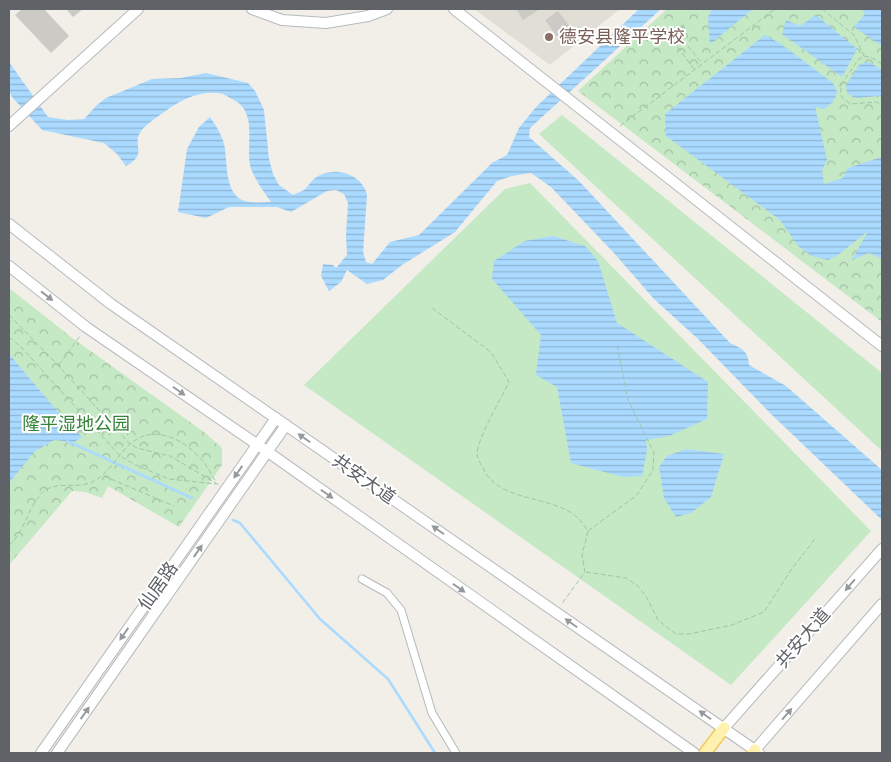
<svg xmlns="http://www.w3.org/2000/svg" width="891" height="762" viewBox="0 0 891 762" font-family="Rubik,'Noto Sans SC',sans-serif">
<defs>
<pattern id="forest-crowns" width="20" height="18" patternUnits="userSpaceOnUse" patternTransform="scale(1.25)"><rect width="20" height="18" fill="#c5e8c5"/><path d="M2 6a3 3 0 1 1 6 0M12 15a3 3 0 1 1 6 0" fill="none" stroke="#a3c0a4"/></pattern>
<pattern id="water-rules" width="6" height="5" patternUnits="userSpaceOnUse" patternTransform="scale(1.25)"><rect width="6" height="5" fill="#aadaff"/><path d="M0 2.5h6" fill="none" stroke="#8eb4d2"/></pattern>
</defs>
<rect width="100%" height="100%" fill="#f1efe8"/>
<polygon fill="#e1ded6" points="474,9 620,9 550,65"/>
<g fill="#c5e8c5">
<polygon points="562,115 882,373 882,451 539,134"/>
<polygon points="530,183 871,531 731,685 304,385 505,189"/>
</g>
<g fill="url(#forest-crowns)">
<polygon points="667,9 882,9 882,322 578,91"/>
<polygon points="9,288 71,337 204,432 222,448 222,465 179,527 108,486 102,498 85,492 72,491 9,565"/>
</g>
<g fill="url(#water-rules)">
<path d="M639,9H661L530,128L529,137L579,181L730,343C742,349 748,350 749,365L786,386L882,470V520L770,413L697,338L654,299L614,253L551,187L531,173L512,176L497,181L455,232L402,265L383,280L367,284L347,270L341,282L329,291L321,276L323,264L333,265L336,268L347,255L346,236L348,203L344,194L336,190L327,191L291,212L277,207H229L206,218L178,212L187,149L199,127L210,117C216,126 221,133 224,144C228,161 224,188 240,199C248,204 262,202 271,202C263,191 256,181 251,169C244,147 260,112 232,99C228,97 223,93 218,93C208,92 197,94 188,98C177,102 148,122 141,131C131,145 149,154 126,166L117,154L104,143L42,130L12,97L9,90V62L48,117L68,120L84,119L97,105L106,98L152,79L181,78L206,73L248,83L255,91L264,110L269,159L273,174L279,185L293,195C296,193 301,192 304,190C308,187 311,181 315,178C333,165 362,173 367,195L363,252L366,262L372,264L390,242L419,235L492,163L507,155L519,128L536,107Z"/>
<polygon points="712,9 753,9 710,44 708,17"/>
<polygon points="862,9 882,9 882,46 854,27 865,14"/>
<polygon points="816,15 857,49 842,77 782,34 786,20 800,26"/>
<polygon points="765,35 781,44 833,83 837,92 833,102 824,109 815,107 827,160 822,170 824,184 843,178 848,168 882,157 882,259 869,253 852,260 868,231 838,255 828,260 812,256 798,246 780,220 666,136 665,114"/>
<polygon points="869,62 882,70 882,97 879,96 856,98 847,93 846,85 860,64"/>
<polygon points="553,236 585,246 598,261 617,323 708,382 707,419 669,436 646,440 647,450 642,476 623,477 571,463 557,387 536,375 541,335 492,279 494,261 525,241"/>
<polygon points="9,354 64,419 82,437 74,442 54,440 34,452 9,483"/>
<polygon points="686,449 724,454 711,497 691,513 676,517 664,498 659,467 667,456"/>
</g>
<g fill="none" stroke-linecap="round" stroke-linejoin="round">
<g stroke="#aadaff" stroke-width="2.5">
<polyline points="67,441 192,498"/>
<polyline points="233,520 240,523 320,619 388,679 435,753"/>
</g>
</g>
<g fill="#cccac5">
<polygon points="22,9 44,9 69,36 51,53 15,15"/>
<polygon points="66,9 83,9 73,17"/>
<polygon points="516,9 540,9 523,20"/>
<polygon points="558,11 574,32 561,42 545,20"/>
</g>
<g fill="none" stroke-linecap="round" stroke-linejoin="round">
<defs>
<polyline id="street" points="362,579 387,593 401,610 432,713 456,753"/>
<g id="secondary">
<polyline points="252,9 282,20 326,23 368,16 387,9"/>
<polyline points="454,9 882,346"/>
<polyline points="9,126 138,9"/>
<polyline points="9,224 111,304 759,753"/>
<polyline points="9,266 86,327 268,452 694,753"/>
<polyline points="724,728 882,549"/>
<polyline points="755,750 882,604"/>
<polyline points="41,753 276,418"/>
<polyline points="57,753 286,425"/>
</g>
<g id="primary">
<polyline points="705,753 724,728"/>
<polyline points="753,753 755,750"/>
</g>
</defs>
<use href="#street" stroke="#b5b8bc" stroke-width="9"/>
<use href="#secondary" stroke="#b6babf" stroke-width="12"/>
<use href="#primary" stroke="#f2c960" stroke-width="14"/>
<g stroke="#9cc7a9" stroke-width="1" stroke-dasharray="5 2.5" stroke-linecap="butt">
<polyline points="822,9 854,35 864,56"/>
<polyline points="882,64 872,58 864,56 858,60 841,85 841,96 850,104 877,102 882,105"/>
<polyline points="694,69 673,41 681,38 683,24 688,38 681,38 702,63"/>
<polyline points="620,126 775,9"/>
<path d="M432,308L491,352L509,382C502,397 476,441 477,455C478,459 480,463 482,466C495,500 544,496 570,512C578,516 583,524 588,531L582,555L585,572L561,605"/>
<polyline points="9,315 55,362 130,444 137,448 170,456 219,485"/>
<polyline points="9,337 22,348 120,456 136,465 169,479 216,484"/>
<polyline points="59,365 80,336"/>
<polyline points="104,476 174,506"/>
<polyline points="588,531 637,495 653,470 654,453 628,400 617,344"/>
<path d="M9,545C25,532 27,509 41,494C55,479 76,490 92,482C110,473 115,458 129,445C151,424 181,437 199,457C206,463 211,474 216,482"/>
<polyline points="586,572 626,578 638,586 647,598 658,620 676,634 689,634 732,625 764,612 791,570 815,539"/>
</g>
<use href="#street" stroke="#fff" stroke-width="7"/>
<use href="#secondary" stroke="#fff" stroke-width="10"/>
<use href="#primary" stroke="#fff2af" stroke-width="11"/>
</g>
<defs><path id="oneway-solid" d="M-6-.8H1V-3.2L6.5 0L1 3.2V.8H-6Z" transform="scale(1.25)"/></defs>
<g fill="#979a9d">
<use href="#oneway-solid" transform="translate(47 296) rotate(38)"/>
<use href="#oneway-solid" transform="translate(179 391) rotate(35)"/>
<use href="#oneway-solid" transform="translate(304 438) rotate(-145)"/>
<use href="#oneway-solid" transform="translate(238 472) rotate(125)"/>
<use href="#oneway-solid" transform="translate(327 494) rotate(35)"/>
<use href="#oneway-solid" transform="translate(438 530) rotate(-145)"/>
<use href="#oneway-solid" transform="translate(198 551) rotate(-55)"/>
<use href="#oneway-solid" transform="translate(850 585) rotate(131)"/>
<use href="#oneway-solid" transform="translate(459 588) rotate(35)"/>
<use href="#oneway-solid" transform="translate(571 623) rotate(-145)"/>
<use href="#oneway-solid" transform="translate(124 634) rotate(125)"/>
<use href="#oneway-solid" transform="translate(85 713) rotate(-55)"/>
<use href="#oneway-solid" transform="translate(787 714) rotate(-49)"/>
<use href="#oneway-solid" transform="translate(705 715) rotate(-145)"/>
</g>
<circle fill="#8d6e63" stroke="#fff" stroke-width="2" cx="549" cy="37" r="5"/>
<g text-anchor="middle" stroke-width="4" stroke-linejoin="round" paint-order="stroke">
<g font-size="18" fill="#785e54" stroke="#fff" text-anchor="start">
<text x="559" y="43">德安县隆平学校</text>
</g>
<g font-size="18" fill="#348238" stroke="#fff">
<text x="76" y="430">隆平湿地公园</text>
</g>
<g font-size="18" fill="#5f6368" stroke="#fff">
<text transform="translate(364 479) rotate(35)" y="6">共安大道</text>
<text transform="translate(158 586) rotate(-55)" y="6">仙居路</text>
<text transform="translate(803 638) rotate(-49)" y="6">共安大道</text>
</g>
</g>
<rect width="891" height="762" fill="none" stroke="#5f6368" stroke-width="20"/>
</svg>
